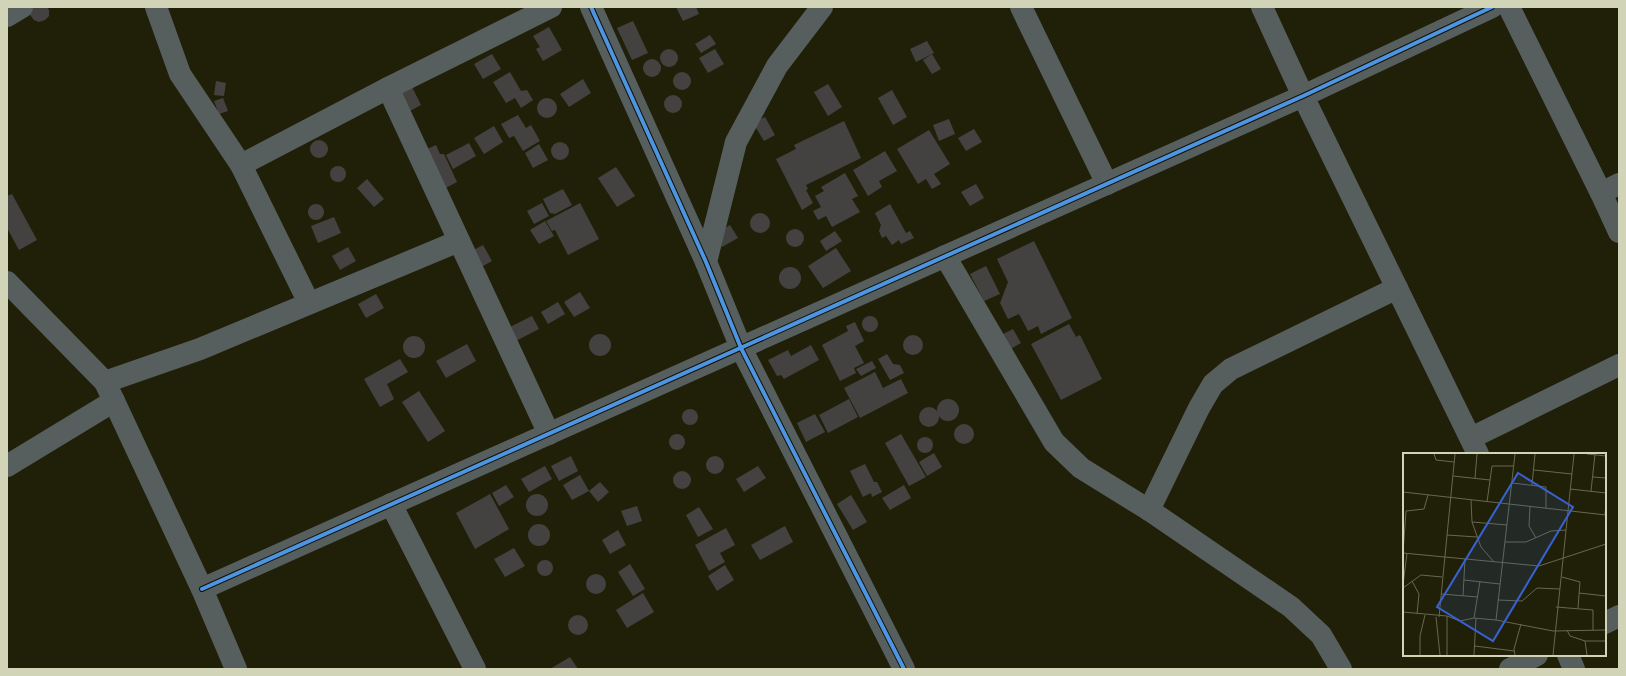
<svg xmlns="http://www.w3.org/2000/svg" width="1626" height="676" viewBox="0 0 1626 676" font-family="Commissioner,sans-serif">
<rect width="100%" height="100%" fill="#202009"/>
<g fill="#434241">
<polygon points="32,7 47,7 49,10 49,16 45,20 39,22 34,20 30,15 31,9"/>
<polygon points="676,7 696,7 699,14 683,21"/>
<polygon points="633,21 648,53 632,60 617,28"/>
<polygon points="549,27 562,50 543,61 536,49 540,47 533,36"/>
<polygon points="710,35 716,44 701,53 695,44"/>
<polygon points="927,41 934,53 916,62 910,49"/>
<circle cx="669" cy="58" r="9"/>
<polygon points="715,49 724,64 708,73 699,58"/>
<polygon points="492,54 501,69 483,79 474,64"/>
<polygon points="932,54 941,69 932,74 923,60"/>
<circle cx="652" cy="68" r="9"/>
<polygon points="510,72 521,91 527,90 533,100 521,108 515,98 506,103 493,82"/>
<circle cx="682" cy="81" r="9"/>
<polygon points="583,79 591,93 569,107 560,94"/>
<polygon points="216,81 226,83 224,96 214,95"/>
<polygon points="828,84 842,107 828,116 814,92"/>
<polygon points="412,87 421,105 410,111 395,96"/>
<polygon points="892,90 907,117 893,125 878,98"/>
<circle cx="673" cy="104" r="9"/>
<circle cx="547" cy="108" r="10"/>
<polygon points="223,98 228,111 219,114 214,101"/>
<polygon points="518,115 526,128 531,125 540,141 523,151 514,136 509,138 501,124"/>
<polygon points="765,117 775,135 764,141 753,123"/>
<polygon points="949,119 955,134 939,141 933,125"/>
<polygon points="844,121 861,158 806,185 808,189 806,190 813,203 802,210 776,159 796,149 794,145"/>
<polygon points="494,126 503,142 484,154 474,138"/>
<polygon points="974,129 982,142 966,151 958,138"/>
<polygon points="929,130 950,164 934,174 941,184 932,189 926,179 918,184 897,149"/>
<circle cx="319" cy="149" r="9"/>
<circle cx="560" cy="151" r="9"/>
<polygon points="469,143 476,156 453,169 446,155"/>
<polygon points="539,144 548,160 533,168 525,153"/>
<polygon points="436,145 440,154 444,154 457,182 442,190 423,151"/>
<polygon points="885,151 897,171 879,181 882,187 868,196 853,170"/>
<circle cx="338" cy="174" r="8"/>
<polygon points="616,167 635,196 617,207 598,178"/>
<polygon points="845,173 858,196 852,199 860,212 832,227 826,216 818,220 813,211 821,207 815,196 824,191 821,187"/>
<polygon points="367,179 384,199 374,207 357,188"/>
<polygon points="976,184 984,198 970,206 961,192"/>
<polygon points="563,189 572,205 555,214 550,213 543,199"/>
<polygon points="12,194 37,240 19,250 7,228 7,196"/>
<polygon points="542,203 549,216 534,224 527,211"/>
<polygon points="580,203 599,239 568,255 555,230 552,231 546,221"/>
<polygon points="890,204 906,233 910,231 914,238 901,244 899,240 892,245 886,236 882,238 879,231 881,225 875,213"/>
<circle cx="316" cy="212" r="8"/>
<circle cx="760" cy="223" r="10"/>
<polygon points="334,217 341,233 318,243 311,226"/>
<polygon points="545,221 554,236 539,244 530,230"/>
<polygon points="730,225 738,238 722,247 714,234"/>
<circle cx="795" cy="238" r="9"/>
<polygon points="835,231 842,241 826,251 820,241"/>
<polygon points="1034,241 1072,318 1041,334 1038,326 1028,331 1019,314 1008,319 1000,303 1008,282 997,259"/>
<polygon points="483,245 492,261 476,270 468,253"/>
<polygon points="348,247 356,261 340,270 332,256"/>
<polygon points="836,248 851,271 823,288 808,266"/>
<polygon points="986,266 1000,294 984,301 970,274"/>
<circle cx="790" cy="278" r="11"/>
<polygon points="580,292 590,308 574,317 564,302"/>
<polygon points="376,294 384,308 366,318 358,304"/>
<polygon points="558,302 565,314 548,324 541,312"/>
<circle cx="870" cy="324" r="8"/>
<polygon points="532,316 539,329 510,344 504,330"/>
<polygon points="855,322 864,341 855,346 864,363 854,368 856,373 840,381 822,345 848,331 846,326"/>
<polygon points="1069,324 1076,337 1080,335 1102,379 1061,400 1031,344"/>
<polygon points="1013,329 1021,343 1007,351 999,336"/>
<circle cx="600" cy="345" r="11"/>
<circle cx="913" cy="345" r="10"/>
<circle cx="414" cy="347" r="11"/>
<polygon points="467,344 476,361 446,378 436,361"/>
<polygon points="811,345 819,360 784,379 781,375 777,376 768,360 788,350 791,356"/>
<polygon points="887,354 893,364 900,365 904,373 890,380 878,359"/>
<polygon points="400,359 408,372 387,384 394,399 380,407 364,379"/>
<polygon points="872,361 876,368 861,376 856,369"/>
<polygon points="875,372 883,388 901,379 908,393 860,418 844,388"/>
<polygon points="419,391 445,431 428,442 402,402"/>
<polygon points="849,399 858,417 828,433 819,415"/>
<circle cx="948" cy="410" r="11"/>
<circle cx="929" cy="417" r="10"/>
<circle cx="690" cy="417" r="8"/>
<polygon points="815,414 825,432 806,442 797,423"/>
<circle cx="964" cy="434" r="10"/>
<polygon points="901,434 926,477 909,486 885,443"/>
<circle cx="677" cy="442" r="8"/>
<circle cx="925" cy="445" r="8"/>
<polygon points="934,453 942,467 927,476 919,462"/>
<circle cx="715" cy="465" r="9"/>
<polygon points="571,456 578,471 559,481 551,466"/>
<polygon points="865,464 874,482 877,482 882,492 872,497 871,493 863,497 850,471"/>
<polygon points="545,466 552,479 529,492 521,479"/>
<polygon points="758,466 766,478 744,492 736,479"/>
<circle cx="682" cy="480" r="9"/>
<polygon points="580,475 589,491 600,482 609,492 598,502 589,491 572,500 563,485"/>
<polygon points="506,485 514,497 499,506 492,493"/>
<polygon points="904,485 911,498 890,510 882,498"/>
<circle cx="537" cy="505" r="11"/>
<polygon points="490,494 509,529 475,549 456,513"/>
<polygon points="851,495 867,522 853,530 837,504"/>
<polygon points="637,506 642,521 627,526 621,511"/>
<polygon points="699,507 713,529 698,537 686,515"/>
<circle cx="539" cy="535" r="11"/>
<polygon points="785,526 793,542 760,560 751,545"/>
<polygon points="726,528 735,545 720,553 725,562 709,571 695,545"/>
<polygon points="618,530 626,545 610,554 602,540"/>
<polygon points="514,548 525,566 505,577 494,559"/>
<circle cx="545" cy="568" r="8"/>
<polygon points="630,564 645,589 633,596 618,572"/>
<polygon points="725,565 734,580 717,591 708,576"/>
<circle cx="596" cy="584" r="10"/>
<polygon points="643,593 654,612 627,628 616,610"/>
<circle cx="578" cy="625" r="10"/>
<polygon points="570,657 578,669 550,669"/>
</g>
<g fill="none" stroke-linecap="round" stroke-linejoin="round">
<g stroke="#575e5e" stroke-width="22">
<polyline points="156,7 180,74 241,165 309,303"/>
<polyline points="591,7 706,262 741,348 904,669"/>
<polyline points="1021,7 1107,184"/>
<polyline points="1262,7 1303,96 1478,454"/>
<polyline points="1509,7 1601,193 1619,232"/>
<polyline points="7,16 22,7"/>
<polyline points="388,88 549,434"/>
<polyline points="241,165 388,88 551,7"/>
<polyline points="1601,193 1619,184"/>
<polyline points="945,256 1054,442 1081,468 1149,510 1291,607 1321,635 1341,669"/>
<polyline points="706,262 736,142 777,66 822,7"/>
<polyline points="7,282 105,382 202,589 236,669"/>
<polyline points="105,382 200,349 459,241"/>
<polyline points="1471,438 1619,365"/>
<polyline points="7,466 114,401"/>
<polyline points="391,504 475,669"/>
<polyline points="1149,510 1199,408 1213,384 1231,369 1397,288"/>
<polyline points="202,589 1303,96 1492,7"/>
<polyline points="1605,623 1619,616"/>
<polyline points="1568,655 1574,669"/>
<polyline points="1510,669 1537,655"/>
</g>
<defs>
<g id="cycleway">
<polyline points="591,7 706,262 741,348 904,669"/>
<polyline points="202,589 1303,96 1492,7"/>
</g>
</defs>
<use href="#cycleway" stroke="#110" stroke-width="6"/>
<use href="#cycleway" stroke="#4d94e3" stroke-width="4"/>
</g>
<g transform="translate(1403 453)">
<rect width="203" height="203" fill="#202009"/>
<path fill="none" stroke="#67684f" stroke-width="1" d="M31,1L33,7L51,9M184,1L203,3M131,17L169,21M50,23L87,27M190,24L203,25M72,25L74,1M109,30L143,34V55M129,32L132,1M167,36L203,40M188,38L192,1M0,39L203,62M68,47L69,69L78,94L91,109M84,49L89,13H111M127,54L126,73L133,85M202,62L203,50M69,69L104,72M44,82L74,84M102,89H123L148,78L163,77M0,100L136,113L203,91M0,100L3,58L21,56L25,42M159,124L177,129L175,155M61,127L97,131M9,128L16,141L14,161M0,132L4,100M0,135L18,122L39,124M176,140L203,143M38,141L75,144M60,143L62,106M95,147L119,148L134,135L157,136M153,154L190,157V177M0,159L44,163L57,168L71,165L93,167L150,178L203,177M44,163V202M33,164L37,202M36,164L52,1M71,165L77,128M93,167L112,1M164,177L167,183L182,188H203M182,188L184,202M72,193L111,198M17,202V183L22,162M71,202L73,165M112,202L111,196L118,171M150,202L171,1"/>
<path fill="#3862d3" fill-opacity="0.15" stroke="#3862d3" stroke-width="2" d="M115,20L170,54L90,188L34,154Z"/>
<rect width="203" height="203" fill="none" stroke="#d2d4b8" stroke-width="2"/>
</g>
<rect width="1626" height="676" fill="none" stroke="#d2d4b8" stroke-width="16"/>
</svg>
